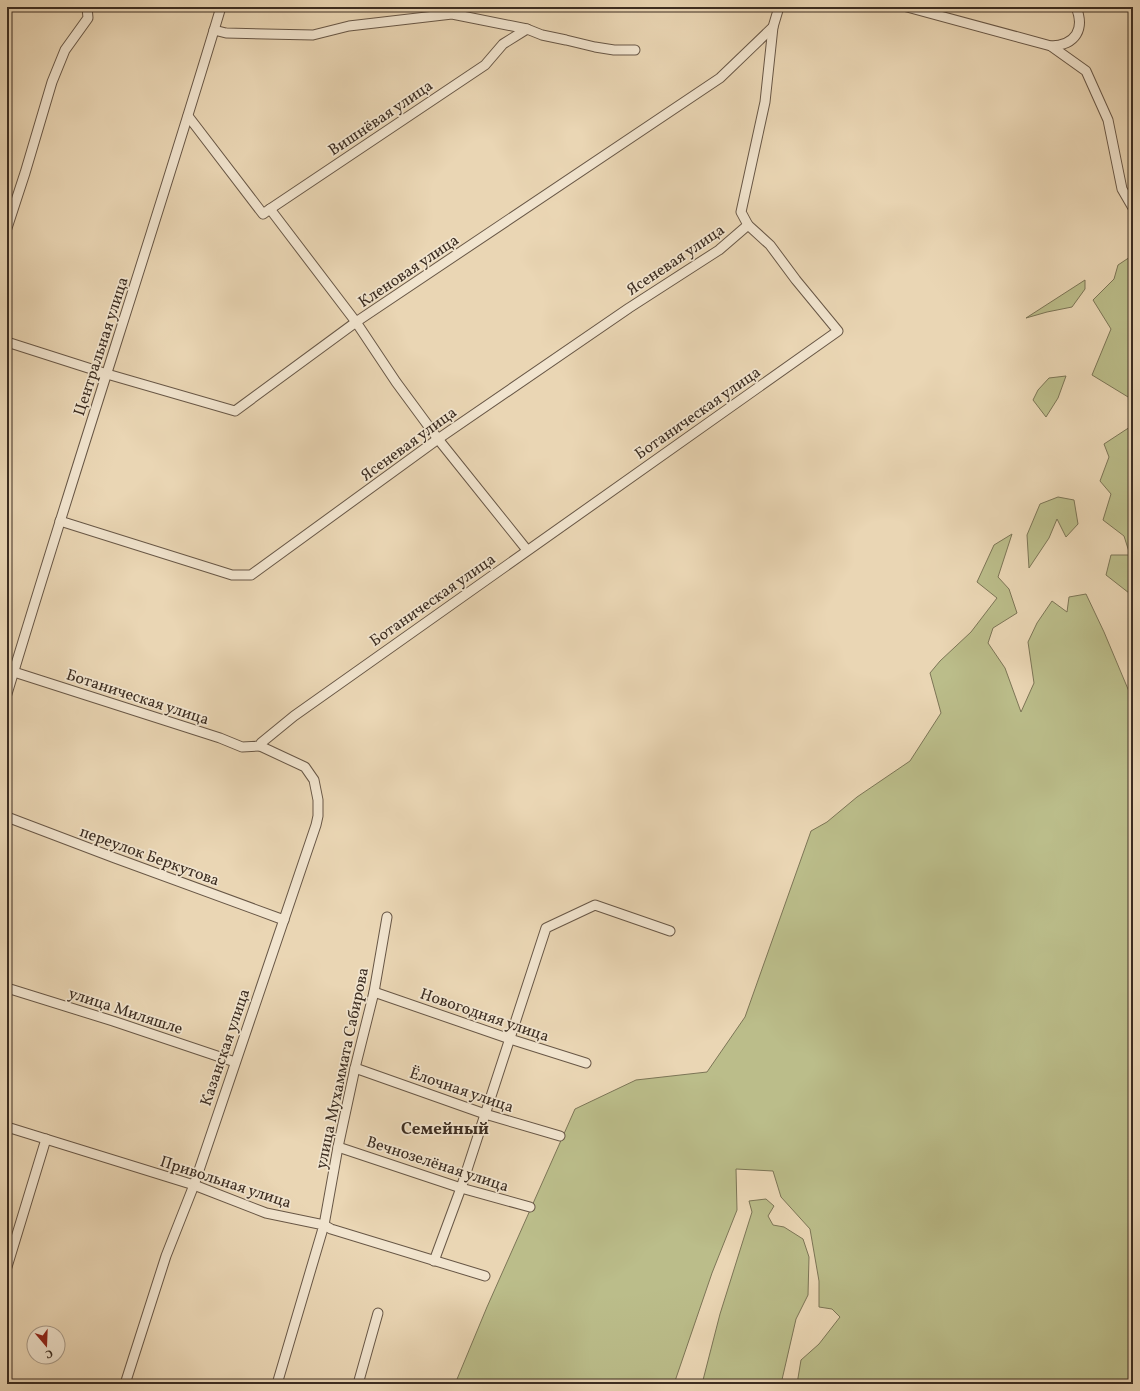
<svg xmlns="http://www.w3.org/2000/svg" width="1140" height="1391" viewBox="0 0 1140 1391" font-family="Vollkorn,serif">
<rect width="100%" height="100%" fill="#ead6b4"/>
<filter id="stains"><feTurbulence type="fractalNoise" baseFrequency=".005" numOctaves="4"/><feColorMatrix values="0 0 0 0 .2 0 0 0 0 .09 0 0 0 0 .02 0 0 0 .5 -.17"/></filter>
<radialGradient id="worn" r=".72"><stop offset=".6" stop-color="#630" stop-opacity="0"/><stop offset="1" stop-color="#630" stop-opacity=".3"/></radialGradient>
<g fill="#bbbd8a" stroke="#7c7556">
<polygon points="1133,255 1133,400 1092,375 1111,329 1093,300 1114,279 1118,265"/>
<polygon points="1085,280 1085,289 1072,307 1047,312 1026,318"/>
<polygon points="1066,376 1058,398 1046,417 1033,400 1038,390 1049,378"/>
<polygon points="1133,425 1133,577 1129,593 1106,575 1111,555 1130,555 1124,536 1103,520 1111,494 1100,481 1109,457 1104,444"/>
<polygon points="1058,497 1074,500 1078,524 1066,537 1057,519 1049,538 1029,568 1027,535 1040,504"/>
<polygon points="1012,534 998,577 1009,589 1017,613 993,628 988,643 1005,668 1021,712 1034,683 1028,642 1037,623 1052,601 1067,612 1069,597 1086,594 1104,632 1133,701 1133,1384 797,1384 801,1360 819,1344 840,1317 832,1309 819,1307 819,1281 810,1229 781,1197 773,1171 736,1169 737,1210 712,1273 674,1384 455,1384 487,1307 575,1109 636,1080 707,1072 745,1017 811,831 827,822 857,797 910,761 941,713 930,673 940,661 971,632 997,598 977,582 994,545"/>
<polygon points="766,1199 774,1206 768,1216 773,1225 784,1227 803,1239 809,1257 808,1295 796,1319 781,1384 702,1384 720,1314 752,1212 749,1201"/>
</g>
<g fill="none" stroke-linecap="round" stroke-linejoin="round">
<defs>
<g id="minor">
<polyline points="907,7 1051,46 1086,71 1108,120 1122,189 1133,208"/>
<polyline points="214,30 226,33 313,35 349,26 452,14 527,29"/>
<path d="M1051,46C1076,45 1085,29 1076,7"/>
<polyline points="188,116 263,214 270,209 356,322 396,382 438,439 527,550"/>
<polyline points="270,209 485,65 503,44 527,29 542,35 566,40 595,47 614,50 635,50"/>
<polyline points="7,228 25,173 52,82 65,50 88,18 87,7"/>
<polyline points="7,342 107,374 235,411 356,322 720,78 773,27 779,7"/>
<polyline points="60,521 232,575 251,575 438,439 629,308 719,250 748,225"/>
<polyline points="14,672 220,738 242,747 260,746 261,743 294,716 838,331 796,280 770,245 748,225 741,212 765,102 773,27"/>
<path d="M7,694C76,464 152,237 221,7"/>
<polyline points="7,817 115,858 284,920"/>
<polyline points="387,917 374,992 355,1068 338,1147 324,1225 331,1229 485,1276"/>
<polyline points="7,988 113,1021 235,1062"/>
<polyline points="374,992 510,1039 586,1063"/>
<polyline points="355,1068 485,1114 560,1136"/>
<polyline points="7,1127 194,1185 266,1213 324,1225 277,1384"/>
<polyline points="338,1147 461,1188 530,1207"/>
<polyline points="434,1261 461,1188 546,928 595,905 670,931"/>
<polyline points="7,1267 46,1139"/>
<polyline points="125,1384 166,1256 194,1185 316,825 318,816 318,800 314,780 305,767 260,746"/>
<polyline points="358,1384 378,1313"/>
</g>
</defs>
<use href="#minor" stroke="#685746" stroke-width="11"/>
<use href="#minor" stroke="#f1e4ce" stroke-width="9"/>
</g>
<g text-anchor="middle" stroke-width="3.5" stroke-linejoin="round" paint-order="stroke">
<g font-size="16" fill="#3c2d21" stroke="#f1e4ce">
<text transform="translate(380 117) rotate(-34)" y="6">Вишнёвая улица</text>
<text transform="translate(675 259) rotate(-34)" y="6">Ясеневая улица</text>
<text transform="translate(408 270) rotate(-34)" y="6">Кленовая улица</text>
<text transform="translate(100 346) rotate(-72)" y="6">Центральная улица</text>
<text transform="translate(697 412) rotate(-35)" y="6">Ботаническая улица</text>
<text transform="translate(408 443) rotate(-36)" y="6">Ясеневая улица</text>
<text transform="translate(432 599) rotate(-35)" y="6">Ботаническая улица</text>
<text transform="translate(138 696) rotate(18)" y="6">Ботаническая улица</text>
<text transform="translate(150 855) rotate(20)" y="6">переулок Беркутова</text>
<text transform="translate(126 1010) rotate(18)" y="6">улица Миляшле</text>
<text transform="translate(485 1014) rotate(19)" y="6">Новогодняя улица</text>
<text transform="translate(224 1047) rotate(-71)" y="6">Казанская улица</text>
<text transform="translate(341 1068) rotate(-78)" y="6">улица Мухаммата Сабирова</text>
<text transform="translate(462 1089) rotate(19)" y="6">Ёлочная улица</text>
<text transform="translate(438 1163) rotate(18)" y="6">Вечнозелёная улица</text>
<text transform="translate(226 1181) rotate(18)" y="6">Привольная улица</text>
</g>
<g font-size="17" font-weight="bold" fill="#3c2d21" stroke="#f1e4ce">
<text x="445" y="1134">Семейный</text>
</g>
</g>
<rect width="1140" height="1391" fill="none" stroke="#ead6b4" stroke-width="24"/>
<rect x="8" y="8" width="1124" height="1375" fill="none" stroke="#3c2d21" stroke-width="2"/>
<rect x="12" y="12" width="1116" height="1367" fill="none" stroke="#3c2d21"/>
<g transform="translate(46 1345) rotate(161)"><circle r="19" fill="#f1e4ce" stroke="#a99b89"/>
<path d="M0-3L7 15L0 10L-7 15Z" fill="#8f2418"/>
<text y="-6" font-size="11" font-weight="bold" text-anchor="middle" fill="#3c2d21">С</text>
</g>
<rect width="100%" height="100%" filter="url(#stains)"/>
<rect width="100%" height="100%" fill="url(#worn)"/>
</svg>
